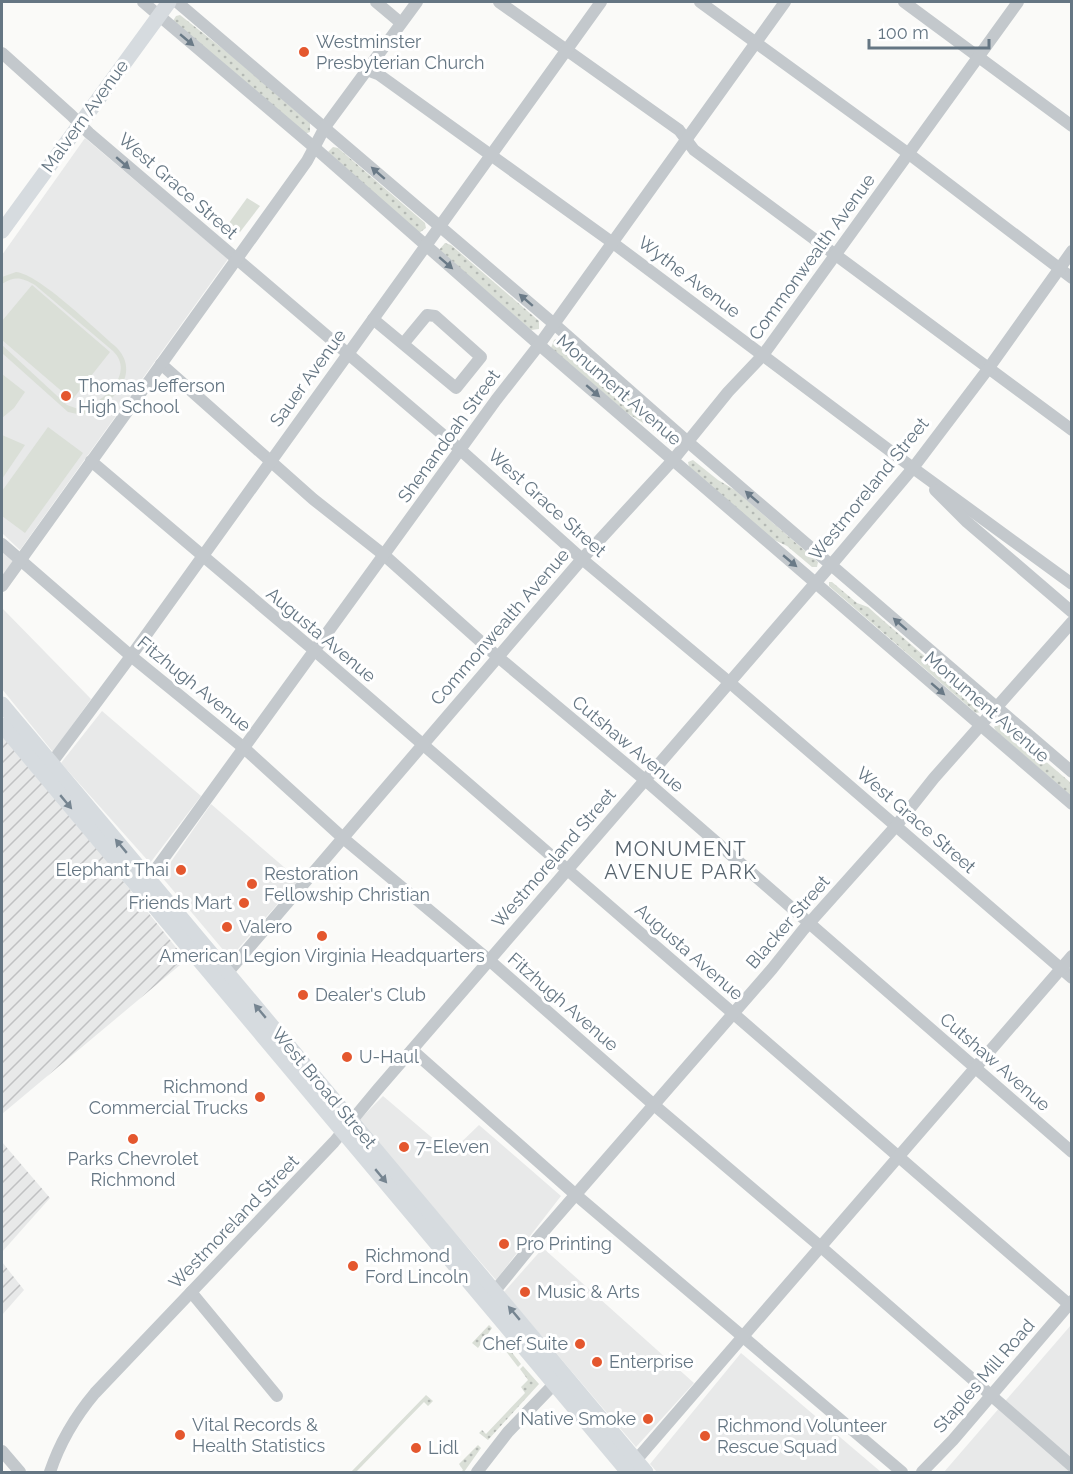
<svg xmlns="http://www.w3.org/2000/svg" width="1073" height="1474" viewBox="0 0 1073 1474" font-family="Raleway,sans-serif">
<defs>
<pattern id="industrial-furrows" width="10" height="10" patternUnits="userSpaceOnUse" patternTransform="scale(1.5)"><rect width="10" height="10" fill="#e8e9e9"/><path d="M-1 1l2-2M0 10L10 0M9 11l2-2" fill="none" stroke="#c0c1c2"/></pattern>
<pattern id="grass-dots" width="8" height="8" patternUnits="userSpaceOnUse" patternTransform="scale(1.5)"><rect width="8" height="8" fill="#dadfd7"/><path d="M2 2h.1M6 6h.1" fill="none" stroke="#b4b9b4" stroke-width="1.8" stroke-linecap="round"/></pattern>
</defs>
<rect width="100%" height="100%" fill="#fafaf8"/>
<g fill="#e8e9e9">
<polygon points="85,138 228,259 20,550 2,533 2,255"/>
<polygon points="2,551 13,561 2,577"/>
<polygon points="2,608 91,699 53,752 2,689"/>
<polygon points="102,711 201,796 150,863 61,763"/>
<polygon points="211,804 299,880 230,958 161,876"/>
<polygon points="383,1096 450,1153 479,1125 561,1196 496,1280 358,1121"/>
<polygon points="543,1248 694,1383 636,1447 504,1292"/>
<polygon points="1071,1325 1071,1472 944,1472"/>
<polygon points="741,1353 881,1472 657,1472 650,1464"/>
</g>
<g fill="url(#industrial-furrows)">
<polygon points="2,729 186,960 2,1114"/>
<polygon points="2,1142 50,1198 2,1252"/>
<polygon points="2,1262 24,1290 2,1315"/>
</g>
<g fill="url(#grass-dots)">
<polygon points="180,15 232,56 310,123 310,132 305,134 173,21 176,16"/>
<polygon points="333,147 338,148 425,223 426,228 419,233 328,152"/>
<polygon points="445,243 451,245 539,321 539,329 531,330 439,250"/>
<polygon points="558,339 563,341 673,437 673,441 667,443 648,426 627,413 551,348 554,340"/>
<polygon points="693,460 718,480 735,490 818,562 817,567 812,567 787,546 770,538 689,467 688,462"/>
<polygon points="829,582 832,582 857,603 868,607 878,616 979,703 982,706 981,712 976,713 829,586"/>
<polygon points="999,723 1002,724 1071,783 1071,796 996,731 994,727"/>
<polygon points="489,1325 492,1328 478,1348 472,1343"/>
<polygon points="498,1335 521,1364 518,1367 498,1341 493,1345 491,1344"/>
<polygon points="523,1366 539,1384 488,1440 479,1433 482,1430 486,1434 525,1393 521,1387 528,1380 520,1369"/>
<polygon points="426,1395 433,1401 428,1406 424,1402 356,1472 351,1472"/>
<polygon points="478,1445 481,1448 464,1472 461,1472 463,1470 459,1464"/>
</g>
<g fill="#dadfd7">
<polygon points="247,198 260,206 237,236 226,227"/>
<path d="M16,272C39,274 95,329 115,346C144,373 111,408 82,415L68,412L2,353V345L67,405L81,410C103,402 136,374 113,351L35,285C21,277 15,276 2,284V277Z"/>
<polygon points="32,285 110,352 72,400 2,340 2,321"/>
<polygon points="2,374 25,392 14,408 2,418"/>
<polygon points="48,427 83,453 25,533 2,516 2,491"/>
<polygon points="2,435 25,445 2,479"/>
</g>
<g fill="none" stroke-linecap="round" stroke-linejoin="round">
<g stroke="#c3c8cc" stroke-width="12">
<polyline points="143,2 315,148 544,349 1072,804"/>
<polyline points="177,2 553,323 688,442 1072,772"/>
<polyline points="376,2 401,23"/>
<polyline points="499,2 679,130 694,150 1072,430"/>
<polyline points="700,2 909,154 1072,278"/>
<polyline points="904,2 1072,126"/>
<polyline points="2,53 71,115 89,133 456,446 582,559 729,682 1072,978"/>
<polyline points="367,70 378,74 613,243 913,468 1072,584"/>
<polyline points="373,319 456,388 481,357 435,316 427,315 403,344"/>
<polyline points="161,364 313,499 384,555 498,657 645,780 1072,1152"/>
<polyline points="91,461 315,651 1072,1307"/>
<polyline points="935,490 967,522 1072,612"/>
<polyline points="2,544 131,656 244,748 343,838 489,960 654,1105 821,1247 1072,1466"/>
<polyline points="2,586 307,161 325,127 417,2"/>
<polyline points="47,769 131,656 601,2"/>
<polyline points="145,884 496,400 539,345 785,2"/>
<polyline points="222,979 582,559 673,460 728,392 763,355 1018,2"/>
<polyline points="412,1050 576,1195 902,1472"/>
<polyline points="191,1292 277,1396"/>
<polyline points="489,1298 537,1239 772,969 803,930 896,826 934,778 1072,622"/>
<polyline points="2,1451 20,1472"/>
<polyline points="631,1466 1072,956"/>
<path d="M50,1472C60,1442 74,1418 95,1393L334,1142L378,1089L837,558L913,468L988,369L1072,251"/>
<polyline points="477,1472 508,1432 559,1379"/>
<polyline points="922,1472 953,1440 1072,1301"/>
</g>
<g stroke="#d6dbdf" stroke-width="15">
<polyline points="2,231 169,2"/>
<polyline points="2,704 646,1472"/>
<polyline points="2,725 628,1472"/>
</g>
</g>
<defs><path id="oneway-solid" d="M-6-.8H1V-3.2L6.5 0L1 3.2V.8H-6Z" transform="scale(1.5)"/></defs>
<g fill="#6a7a87">
<use href="#oneway-solid" transform="translate(187 40) rotate(40)"/>
<use href="#oneway-solid" transform="translate(123 163) rotate(41)"/>
<use href="#oneway-solid" transform="translate(378 173) rotate(-139)"/>
<use href="#oneway-solid" transform="translate(446 263) rotate(41)"/>
<use href="#oneway-solid" transform="translate(526 300) rotate(-139)"/>
<use href="#oneway-solid" transform="translate(593 391) rotate(41)"/>
<use href="#oneway-solid" transform="translate(752 497) rotate(-139)"/>
<use href="#oneway-solid" transform="translate(790 561) rotate(40)"/>
<use href="#oneway-solid" transform="translate(900 624) rotate(-139)"/>
<use href="#oneway-solid" transform="translate(938 689) rotate(41)"/>
</g>
<g fill="#768591">
<use href="#oneway-solid" transform="translate(66 802) rotate(50)"/>
<use href="#oneway-solid" transform="translate(121 846) rotate(-130)"/>
<use href="#oneway-solid" transform="translate(260 1011) rotate(-130)"/>
<use href="#oneway-solid" transform="translate(381 1176) rotate(50)"/>
<use href="#oneway-solid" transform="translate(514 1313) rotate(-130)"/>
</g>
<g fill="#e4572e" stroke="#fff" stroke-width="2">
<circle cx="304" cy="52" r="6"/>
<circle cx="66" cy="396" r="6"/>
<circle cx="181" cy="870" r="6"/>
<circle cx="252" cy="884" r="6"/>
<circle cx="244" cy="903" r="6"/>
<circle cx="227" cy="927" r="6"/>
<circle cx="322" cy="936" r="6"/>
<circle cx="303" cy="995" r="6"/>
<circle cx="347" cy="1057" r="6"/>
<circle cx="260" cy="1097" r="6"/>
<circle cx="133" cy="1139" r="6"/>
<circle cx="404" cy="1147" r="6"/>
<circle cx="504" cy="1244" r="6"/>
<circle cx="353" cy="1266" r="6"/>
<circle cx="525" cy="1292" r="6"/>
<circle cx="580" cy="1344" r="6"/>
<circle cx="597" cy="1362" r="6"/>
<circle cx="648" cy="1419" r="6"/>
<circle cx="180" cy="1435" r="6"/>
<circle cx="705" cy="1436" r="6"/>
<circle cx="416" cy="1448" r="6"/>
</g>
<g text-anchor="middle" stroke-width="6" stroke-linejoin="round" paint-order="stroke">
<g font-size="18" fill="#657683" stroke="#fff" text-anchor="start">
<text x="316" y="48">Westminster<tspan x="316" dy="21">Presbyterian Church</tspan></text>
<text x="78" y="392">Thomas Jefferson<tspan x="78" dy="21">High School</tspan></text>
<text x="169" y="876" text-anchor="end">Elephant Thai</text>
<text x="264" y="880">Restoration<tspan x="264" dy="21">Fellowship Christian</tspan></text>
<text x="232" y="909" text-anchor="end">Friends Mart</text>
<text x="239" y="933">Valero</text>
<text x="322" y="962" text-anchor="middle">American Legion Virginia Headquarters</text>
<text x="315" y="1001">Dealer's Club</text>
<text x="359" y="1063">U-Haul</text>
<text x="248" y="1093" text-anchor="end">Richmond<tspan x="248" dy="21">Commercial Trucks</tspan></text>
<text x="416" y="1153">7-Eleven</text>
<text x="133" y="1165" text-anchor="middle">Parks Chevrolet<tspan x="133" dy="21">Richmond</tspan></text>
<text x="516" y="1250">Pro Printing</text>
<text x="365" y="1262">Richmond<tspan x="365" dy="21">Ford Lincoln</tspan></text>
<text x="537" y="1298">Music &amp; Arts</text>
<text x="568" y="1350" text-anchor="end">Chef Suite</text>
<text x="609" y="1368">Enterprise</text>
<text x="636" y="1425" text-anchor="end">Native Smoke</text>
<text x="192" y="1431">Vital Records &amp;<tspan x="192" dy="21">Health Statistics</tspan></text>
<text x="717" y="1432">Richmond Volunteer<tspan x="717" dy="21">Rescue Squad</tspan></text>
<text x="428" y="1454">Lidl</text>
</g>
<g font-size="18" fill="#657683" stroke="#fff">
<text transform="translate(85 116) rotate(-54)" y="6">Malvern Avenue</text>
<text transform="translate(178 186) rotate(41)" y="6">West Grace Street</text>
<text transform="translate(812 257) rotate(-54)" y="6">Commonwealth Avenue</text>
<text transform="translate(689 277) rotate(37)" y="6">Wythe Avenue</text>
<text transform="translate(308 378) rotate(-54)" y="6">Sauer Avenue</text>
<text transform="translate(619 390) rotate(41)" y="6">Monument Avenue</text>
<text transform="translate(449 436) rotate(-54)" y="6">Shenandoah Street</text>
<text transform="translate(869 489) rotate(-51)" y="6">Westmoreland Street</text>
<text transform="translate(547 503) rotate(42)" y="6">West Grace Street</text>
<text transform="translate(500 627) rotate(-49)" y="6">Commonwealth Avenue</text>
<text transform="translate(321 635) rotate(40)" y="6">Augusta Avenue</text>
<text transform="translate(194 684) rotate(39)" y="6">Fitzhugh Avenue</text>
<text transform="translate(987 707) rotate(41)" y="6">Monument Avenue</text>
<text transform="translate(628 744) rotate(40)" y="6">Cutshaw Avenue</text>
<text transform="translate(916 820) rotate(41)" y="6">West Grace Street</text>
<text transform="translate(554 858) rotate(-49)" y="6">Westmoreland Street</text>
<text transform="translate(788 922) rotate(-49)" y="6">Blacker Street</text>
<text transform="translate(689 952) rotate(41)" y="6">Augusta Avenue</text>
<text transform="translate(563 1002) rotate(41)" y="6">Fitzhugh Avenue</text>
<text transform="translate(995 1062) rotate(41)" y="6">Cutshaw Avenue</text>
<text transform="translate(324 1088) rotate(50)" y="6">West Broad Street</text>
<text transform="translate(234 1222) rotate(-46)" y="6">Westmoreland Street</text>
<text transform="translate(984 1376) rotate(-49)" y="6">Staples Mill Road</text>
</g>
<g font-size="20" letter-spacing="1.5" fill="#57646e" stroke="#fff">
<text x="681" y="856">MONUMENT<tspan x="681" dy="23">AVENUE PARK</tspan></text>
</g>
</g>
<rect width="1073" height="1474" fill="none" stroke="#657683" stroke-width="6"/>
<path d="M869 39v9h120v-9" fill="none" stroke="#657683" stroke-width="3"/>
<text x="878" y="39" font-size="18" fill="#657683" stroke="#ffffff" stroke-width="4.5" paint-order="stroke">100 m</text>
</svg>
